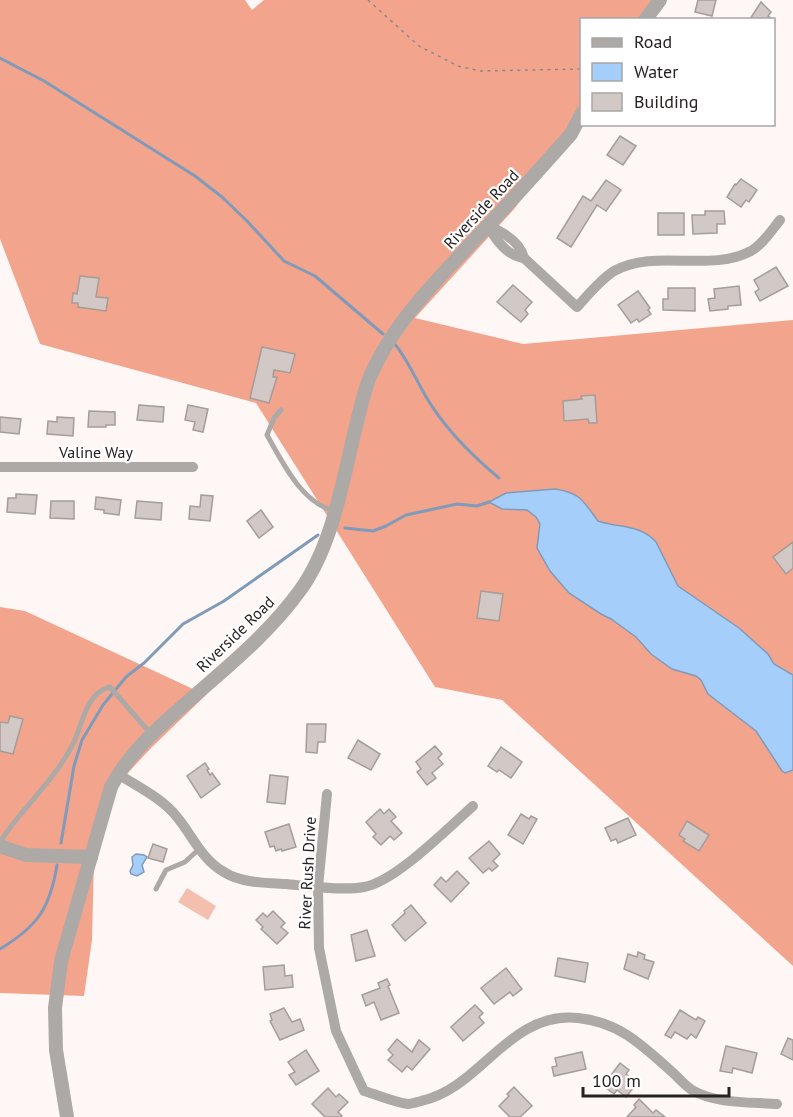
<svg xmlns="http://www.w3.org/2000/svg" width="793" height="1117" viewBox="0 0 793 1117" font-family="'PT Sans',sans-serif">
<rect width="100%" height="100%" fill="#fef7f5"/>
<polygon fill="#f5bfb0" points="187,888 216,906 208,920 178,902"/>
<g fill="#f3a48d">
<polygon points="0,0 245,0 252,10 264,0 666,0 652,19 582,20 581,117 515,208 415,318 523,344 793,320 793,966 502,700 435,687 256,403 40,344 0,239"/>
<polygon points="0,607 25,611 206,695 152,747 112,790 94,860 92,940 84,996 0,993"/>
</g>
<g fill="#a5cffa" stroke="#7f9bb9" stroke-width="1.5">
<path d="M555,489C581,493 583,501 598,521C618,528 640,524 656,542L678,586L739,628L768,654L774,664L793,675V770L785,773L782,771L756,731L708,694L701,680L696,676L672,669L651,654L636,637L611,619L601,614L569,593L550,571L537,548L540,524L536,517L527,510L502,509L489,502L506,493Z"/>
<polygon points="136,854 144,855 147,857 142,865 144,872 137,876 131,874 130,871 133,865 132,857"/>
</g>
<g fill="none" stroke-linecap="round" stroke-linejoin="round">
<g stroke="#7f9bb9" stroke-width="3">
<polyline points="0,58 44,81 195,176 222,197 247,221 284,261 315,276 383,334"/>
<path d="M394,343C408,360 414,376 425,395C444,428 470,454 499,478"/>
<polyline points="345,528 373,531 386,526 406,515 457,504 477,506 489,502"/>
<polyline points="61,843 74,766 82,740 103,705 126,677 144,663 183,624 224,601 318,535"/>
<path d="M0,949C38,926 50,908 57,865"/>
</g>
</g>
<g fill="#d2c8c5" stroke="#a69c99" stroke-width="1.5">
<polygon points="698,0 716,0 712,16 695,12"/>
<polygon points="761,2 771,12 768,16 774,20 750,19"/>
<polygon points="620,136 636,146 623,165 607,155"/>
<polygon points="741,179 757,190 749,202 746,200 741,207 727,197 735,184 736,185"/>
<polygon points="606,180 621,190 606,211 597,205 571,247 557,238 583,196 591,201"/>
<polygon points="705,211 724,211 725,224 717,224 717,233 693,234 692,215 705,215"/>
<rect x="658" y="213" width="26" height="22"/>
<polygon points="776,267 788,286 760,301 755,292 759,289 754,280"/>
<polygon points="80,276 99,278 96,297 108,298 106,311 78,307 78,303 72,303 73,293 77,294"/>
<polygon points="513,285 532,302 525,310 528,314 521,322 497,302"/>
<polygon points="739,286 741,305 728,306 728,309 710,311 708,299 715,298 714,289"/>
<polygon points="668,288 695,288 695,311 663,310 663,299 668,299"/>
<polygon points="638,291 650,308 648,310 651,314 639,322 637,319 631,323 618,305"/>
<polygon points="262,347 295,354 290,373 274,370 273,377 277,377 269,403 250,398"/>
<polygon points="595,395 597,423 589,423 588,419 564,421 563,401 582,399 581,396"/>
<polygon points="139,405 164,407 163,422 137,420"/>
<polygon points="188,405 208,409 203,432 193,430 195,422 185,420"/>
<polygon points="89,411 115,412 115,425 106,425 106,427 88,427"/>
<polygon points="0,417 21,419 19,434 0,432"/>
<polygon points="57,417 74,418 73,436 47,434 48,421 57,422"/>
<polygon points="16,494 37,495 35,514 7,512 8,498 16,498"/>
<polygon points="201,495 213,496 210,521 189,519 190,506 200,507"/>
<polygon points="96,497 121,500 119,515 104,513 104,510 95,509"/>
<polygon points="51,501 74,501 74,519 50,518"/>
<polygon points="137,501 162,503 161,520 135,518"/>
<polygon points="261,510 273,527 259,538 247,521"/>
<polygon points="793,542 793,568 786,574 773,557"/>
<polygon points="481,591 503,594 499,621 477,618"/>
<polygon points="10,716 23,719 13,754 0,751 0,722 8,723"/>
<polygon points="307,724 326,724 325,742 318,742 317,753 306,752"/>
<polygon points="358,740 380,754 371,770 348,758"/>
<polygon points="435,746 442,754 438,758 443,764 432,773 436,778 427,785 417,772 421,769 416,762"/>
<polygon points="501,747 522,762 511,778 499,770 497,772 488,766"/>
<polygon points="205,763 209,769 207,770 210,775 212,773 220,784 201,798 187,776"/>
<polygon points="270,775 288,777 285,804 267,802"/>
<polygon points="380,809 384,814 389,809 396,817 391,821 402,833 394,840 390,836 381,845 373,837 376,834 366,822"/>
<polygon points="521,814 529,819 531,816 537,819 523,844 508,835"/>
<polygon points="628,818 636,835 618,843 616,839 611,841 605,828"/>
<polygon points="687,821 709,835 699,851 683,841 685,839 679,835"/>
<polygon points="289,824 296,847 282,851 281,849 276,851 274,846 270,847 265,832"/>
<polygon points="489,841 500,854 493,861 498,866 492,871 489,868 483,873 469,858"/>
<polygon points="153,844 167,849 163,862 148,858"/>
<polygon points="457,871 469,883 451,902 434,885 441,877 446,882"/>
<polygon points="411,905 426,923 405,941 392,925 405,913 404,911"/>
<polygon points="273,911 285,923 281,927 288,933 277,944 261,929 263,927 256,920 263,913 267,917"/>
<polygon points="367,930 375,956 356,961 351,935"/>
<polygon points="638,952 645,955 644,959 654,962 648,979 624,969 628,954 637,957"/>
<polygon points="558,958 588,963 585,982 555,976"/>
<polygon points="284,965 285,976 292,975 293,987 265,990 263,967"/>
<polygon points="506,968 522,989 513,996 510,992 494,1004 481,988"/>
<polygon points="387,979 390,985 388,986 399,1013 381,1020 374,1002 366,1006 362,995 380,988 378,983"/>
<polygon points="475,1005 483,1013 479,1017 484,1023 463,1041 451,1027"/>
<polygon points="284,1008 292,1022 300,1019 304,1030 280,1040 270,1021 272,1020 270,1014"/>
<polygon points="680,1010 696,1020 698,1017 705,1021 696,1038 691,1034 687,1039 675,1032 671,1038 665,1035"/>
<polygon points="788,1038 793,1040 793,1060 781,1054"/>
<polygon points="397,1039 412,1052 419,1040 430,1049 412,1070 407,1066 402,1072 388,1060 393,1055 388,1050"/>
<polygon points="726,1046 757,1053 752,1073 733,1068 732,1073 720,1071"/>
<polygon points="306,1050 319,1071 296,1085 289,1075 295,1072 288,1062"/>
<polygon points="582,1052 586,1069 554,1076 552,1067 557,1066 555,1058"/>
<polygon points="620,1063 629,1070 626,1074 637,1083 626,1097 617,1090 614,1094 606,1088 615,1078 611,1075"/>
<polygon points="514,1087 532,1106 520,1117 510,1117 499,1106 509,1096 507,1094"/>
<polygon points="328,1088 336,1097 339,1094 348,1102 338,1112 342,1116 341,1117 325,1117 312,1104"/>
<polygon points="639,1099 653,1113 656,1110 665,1117 627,1117 636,1107 634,1105"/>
</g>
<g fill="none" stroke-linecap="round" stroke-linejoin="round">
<polyline stroke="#8d8886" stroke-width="1.5" stroke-dasharray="3 4.5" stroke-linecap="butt" points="368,0 419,46 458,66 480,71 582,69"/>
<g stroke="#ada9a7" stroke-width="5">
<path d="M281,410L274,418L267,435C283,463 301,502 334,511"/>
<path d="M0,842C22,808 53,782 72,746C83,726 84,694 110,687L151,734"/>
<polyline points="156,889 166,870 185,862 199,849"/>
</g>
<g stroke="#ada9a7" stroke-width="10">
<path d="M488,226C503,232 520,241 524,258L577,307C588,295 600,280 614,271C656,248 709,273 751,251C763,244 771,231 780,220"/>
<path d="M488,226C496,240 507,256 524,258"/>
<polyline points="0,467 193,467"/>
<path d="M118,774C138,787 162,798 177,817C192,835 202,860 224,872C241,883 266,883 286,884C307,886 343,891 364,887C395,882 447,829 473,806"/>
<path d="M327,794L318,887L319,948L336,1031L364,1091C378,1095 394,1102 408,1104C412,1104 417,1102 421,1101C482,1088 508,1011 578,1018C619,1022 642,1045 671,1071C678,1077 684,1085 692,1090C716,1104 749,1102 777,1104"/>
</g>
<g stroke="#ada9a7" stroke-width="14">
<polyline points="645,20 660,0"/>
<polyline points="0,846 26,855 91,857"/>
<path d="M67,1117L56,1050L55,1008L61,961L111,787C130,751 162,724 193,697C232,663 271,631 301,589C333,544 343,479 356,426C361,407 364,388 373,370C397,319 438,279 476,238C509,204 540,169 571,134L582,113"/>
</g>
</g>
<g text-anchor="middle" stroke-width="4.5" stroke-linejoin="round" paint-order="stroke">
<g font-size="16" fill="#262221" stroke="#fff">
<text transform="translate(481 209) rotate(-47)" y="6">Riverside Road</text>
<text x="96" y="458">Valine Way</text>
<text transform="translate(235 634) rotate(-44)" y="6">Riverside Road</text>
<text transform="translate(307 873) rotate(-87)" y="6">River Rush Drive</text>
</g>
</g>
<rect x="580" y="18" width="195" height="108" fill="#ffffff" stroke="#a8a7a6" stroke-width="1.5"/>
<rect x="592" y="38" width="30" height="9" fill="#ada9a7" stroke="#a8a7a6" stroke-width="1.5"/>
<text x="634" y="48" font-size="18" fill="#262221">Road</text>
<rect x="592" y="63" width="30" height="18" fill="#a5cffa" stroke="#a8a7a6" stroke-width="1.5"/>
<text x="634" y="78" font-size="18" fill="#262221">Water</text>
<rect x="592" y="93" width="30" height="18" fill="#d2c8c5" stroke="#a8a7a6" stroke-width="1.5"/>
<text x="634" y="108" font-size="18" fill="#262221">Building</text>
<path d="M583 1087v9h146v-9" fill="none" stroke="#262221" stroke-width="3"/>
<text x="592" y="1087" font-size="18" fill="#262221" stroke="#ffffff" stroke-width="4.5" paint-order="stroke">100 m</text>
</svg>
